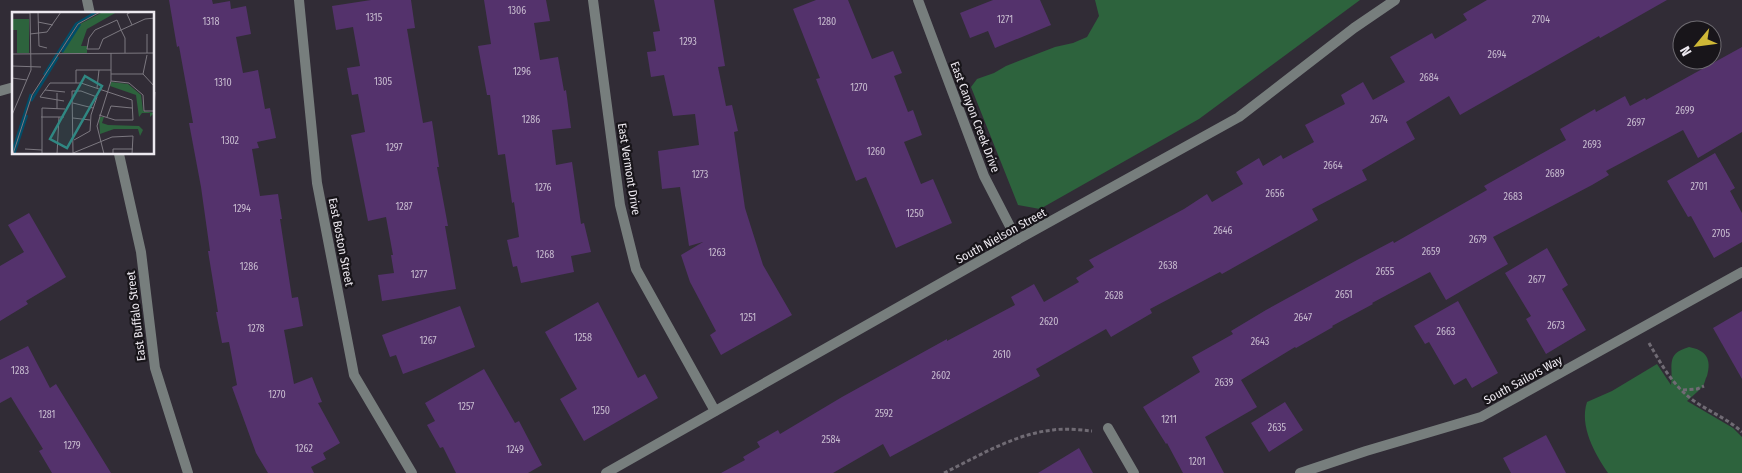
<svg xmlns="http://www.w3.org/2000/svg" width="1742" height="473" viewBox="0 0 1742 473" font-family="'Fira Sans Condensed',sans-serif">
<rect width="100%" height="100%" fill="#312c36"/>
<g fill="#2d633d">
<polygon points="1095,0 1360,0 1199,119 1040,209 1018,205 971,87 977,79 994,73 1006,66 1055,47 1073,43 1087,37 1099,16"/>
<path d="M1689,347C1706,350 1712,359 1707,376C1705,379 1705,384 1702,387C1698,392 1692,396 1687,401L1733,428L1742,437V473H1608C1595,454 1579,426 1587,402L1612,391L1657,364L1671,385C1674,367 1664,354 1689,347Z"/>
</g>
<g fill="#54326c">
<polygon points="169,0 212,0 213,4 230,1 231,9 246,6 251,34 236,37 243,73 258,70 265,109 270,108 276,138 257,142 259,148 252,149 260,196 278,194 282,219 280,219 292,298 298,297 303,326 284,330 294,384 312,377 322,402 318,403 340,443 323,453 326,459 311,467 314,473 268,473 256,453 232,387 237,385 229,342 222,343 216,312 218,312 208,251 210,251 201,187 189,123 193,123 179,46 177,47"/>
<polygon points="371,0 411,0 415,28 407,29 423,123 432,121 439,167 437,167 448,226 445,226 456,289 382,301 378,275 394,273 391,255 393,255 386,217 368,221 351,135 365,132 358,94 352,95 347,68 360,66 353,27 336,30 332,6"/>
<polygon points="484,0 546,0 550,21 534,23 540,60 558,57 564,91 566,90 571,128 552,130 556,165 572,162 581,224 584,223 591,252 571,256 574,272 521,283 517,266 513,267 507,240 519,237 514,202 512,203 505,154 498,155 490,95 487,95 478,46 491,44"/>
<polygon points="654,0 714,0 725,66 718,67 726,106 732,105 738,131 734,132 745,208 763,265 792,315 721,355 710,335 716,331 690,282 681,255 703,242 689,246 680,187 662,189 658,151 699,145 695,114 673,116 664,75 651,77 647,52 656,51 653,32 660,31"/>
<polygon points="816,0 848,0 872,59 893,51 902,73 894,76 908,112 913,110 922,135 904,142 921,184 933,179 952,223 896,248 866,177 856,181 816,79 820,78 793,9"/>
<polygon points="993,0 1040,0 1051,25 995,48 988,31 970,38 960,13"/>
<polygon points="1487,0 1667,0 1600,38 1599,36 1460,115 1449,96 1406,122 1415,139 1362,170 1367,180 1312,209 1318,220 1222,274 1220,272 1150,309 1152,313 1111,337 1106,329 1036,369 1040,376 890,457 883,444 833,473 721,473 745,460 743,457 760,447 757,442 778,430 780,434 842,397 947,339 947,341 1015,305 1011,297 1034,284 1044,302 1079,282 1076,278 1094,267 1089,260 1184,209 1207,194 1212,202 1243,184 1236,172 1259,158 1263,166 1281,155 1283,159 1314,142 1305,125 1345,104 1341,95 1363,82 1373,100 1405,82 1390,57 1432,33 1435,39 1467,20 1463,14"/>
<polygon points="1742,47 1742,132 1698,158 1683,130 1606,171 1609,175 1592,185 1493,237 1508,264 1446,300 1430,272 1372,303 1373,304 1332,326 1333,327 1296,348 1295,347 1241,380 1257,407 1205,437 1224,473 1183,473 1167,443 1166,444 1143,407 1200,372 1192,357 1233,334 1231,331 1266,310 1357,260 1393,241 1394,243 1487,190 1484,186 1566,140 1560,129 1595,109 1596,112 1625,96 1630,106 1645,98 1646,100"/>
<polygon points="1715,153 1735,188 1730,191 1742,213 1742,242 1714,258 1691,216 1688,217 1667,181"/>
<polygon points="29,213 66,277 26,301 28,304 0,321 0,266 24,252 8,225"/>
<polygon points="1547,248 1568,285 1562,289 1586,330 1546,354 1526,319 1531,316 1505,273"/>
<polygon points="1458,301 1498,373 1472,388 1466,378 1454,385 1429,342 1425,344 1414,326"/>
<polygon points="598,302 638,378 645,374 658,398 584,441 560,399 577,389 545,332"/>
<polygon points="460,306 475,347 403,374 396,355 390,357 382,335"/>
<polygon points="1742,311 1742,379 1713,328"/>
<polygon points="28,346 50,388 56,384 111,473 52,473 39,451 43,449 11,397 0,403 0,360"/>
<polygon points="484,369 515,423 519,421 542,465 528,473 456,473 443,447 440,448 427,425 435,421 425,403"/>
<polygon points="1285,402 1303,430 1269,452 1251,423"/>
<polygon points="1546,435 1566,473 1511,473 1503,458"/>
<polygon points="1079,448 1093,473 1038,473"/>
</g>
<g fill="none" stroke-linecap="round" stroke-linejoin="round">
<g stroke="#706b74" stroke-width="3" stroke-dasharray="4 2.5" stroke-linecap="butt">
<path d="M1649,343C1661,364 1673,386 1694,401C1710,412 1728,419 1742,432"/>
<polyline points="1683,390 1697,389 1704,386"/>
<path d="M944,473C979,456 1014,434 1053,430C1066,428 1080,430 1092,431"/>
</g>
<g stroke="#777e7d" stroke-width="10">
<polyline points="87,0 90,14"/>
<polyline points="299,0 317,183 354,375 412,473"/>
<polyline points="593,0 620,205 636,269 715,411"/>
<polyline points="918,0 984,176 1017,240"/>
<polyline points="0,91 14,87"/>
<polyline points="119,154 141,252 155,368 188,473"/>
<polyline points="1108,428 1134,473"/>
<polyline points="606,473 1017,240 1239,117 1354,28 1395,0"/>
<polyline points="1300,473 1366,451 1481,417 1742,272"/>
</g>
</g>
<g text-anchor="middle" stroke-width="4.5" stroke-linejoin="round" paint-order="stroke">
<g font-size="10" fill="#c7bbcf">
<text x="517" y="14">1306</text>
<text x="374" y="21">1315</text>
<text x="1005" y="23">1271</text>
<text x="1541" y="23">2704</text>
<text x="211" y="25">1318</text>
<text x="827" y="25">1280</text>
<text x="688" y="45">1293</text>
<text x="1497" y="58">2694</text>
<text x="522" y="75">1296</text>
<text x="1429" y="81">2684</text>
<text x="383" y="85">1305</text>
<text x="223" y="86">1310</text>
<text x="859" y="91">1270</text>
<text x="1685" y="114">2699</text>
<text x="531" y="123">1286</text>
<text x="1379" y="123">2674</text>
<text x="1636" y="126">2697</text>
<text x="230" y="144">1302</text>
<text x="1592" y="148">2693</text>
<text x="394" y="151">1297</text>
<text x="876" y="155">1260</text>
<text x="1333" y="169">2664</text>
<text x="1555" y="177">2689</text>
<text x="700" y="178">1273</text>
<text x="1699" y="190">2701</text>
<text x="543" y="191">1276</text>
<text x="1275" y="197">2656</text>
<text x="1513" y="200">2683</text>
<text x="404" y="210">1287</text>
<text x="242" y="212">1294</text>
<text x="915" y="217">1250</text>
<text x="1223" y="234">2646</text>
<text x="1721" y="237">2705</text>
<text x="1478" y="243">2679</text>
<text x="1431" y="255">2659</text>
<text x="717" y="256">1263</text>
<text x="545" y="258">1268</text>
<text x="1168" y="269">2638</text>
<text x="249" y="270">1286</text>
<text x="1385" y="275">2655</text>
<text x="419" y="278">1277</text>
<text x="1537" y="283">2677</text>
<text x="1344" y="298">2651</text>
<text x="1114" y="299">2628</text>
<text x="748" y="321">1251</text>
<text x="1303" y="321">2647</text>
<text x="1049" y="325">2620</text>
<text x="1556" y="329">2673</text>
<text x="256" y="332">1278</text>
<text x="1446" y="335">2663</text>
<text x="583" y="341">1258</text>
<text x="428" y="344">1267</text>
<text x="1260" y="345">2643</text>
<text x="1002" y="358">2610</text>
<text x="20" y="374">1283</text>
<text x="941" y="379">2602</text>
<text x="1224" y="386">2639</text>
<text x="277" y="398">1270</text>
<text x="466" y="410">1257</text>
<text x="601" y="414">1250</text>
<text x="884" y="417">2592</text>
<text x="47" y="418">1281</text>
<text x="1169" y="423">1211</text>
<text x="1277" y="431">2635</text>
<text x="831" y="443">2584</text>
<text x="72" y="449">1279</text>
<text x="304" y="452">1262</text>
<text x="515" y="453">1249</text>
<text x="1197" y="465">1201</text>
</g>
<g font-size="12" fill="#ede9f0" stroke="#18151a">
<text transform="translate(975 117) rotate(69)" y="4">East Canyon Creek Drive</text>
<text transform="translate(629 169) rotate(81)" y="4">East Vermont Drive</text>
<text transform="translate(1001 236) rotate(-29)" y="4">South Nielson Street</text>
<text transform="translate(341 242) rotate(79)" y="4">East Boston Street</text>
<text transform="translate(136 316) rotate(-97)" y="4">East Buffalo Street</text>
<text transform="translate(1523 380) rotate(-29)" y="4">South Sailors Way</text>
</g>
</g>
<g transform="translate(12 12)">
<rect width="142" height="142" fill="#312c36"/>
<path d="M91,0H105L75,17L69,34H75V41H50L68,12ZM0,7H17V41H5V18H0ZM99,70L116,72L129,83L131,99L142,101L138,105V101H130L127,105L124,83L98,74ZM87,105H92L90,111L96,113L127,114L131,118L128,124L126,117H102L88,122Z" fill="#2d633d"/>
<path fill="none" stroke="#004d69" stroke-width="2.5" d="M50,40L68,12M32,63L64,12L84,0M19,89L46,45M0,141L19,82M2,142L15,103"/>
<path fill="none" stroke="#7c7880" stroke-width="1" d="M26,0L27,34L35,36M119,0L115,2L120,13M0,1H18M26,10L41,13M18,22L35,20L49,0M113,41V26L109,18L105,8L83,18L77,26L75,37H87L91,27L109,18L120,13L133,7L143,6M135,41V22M0,42L143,41M0,54L29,55M99,62H131L143,75M131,62L135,43M0,66L15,68M99,69L117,71L131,83L132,99H143M64,71V58H99M85,76L87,58M33,78L53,80M45,81V97M52,89L28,85L38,71H69L120,88L121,108H103L87,103M61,91L81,96M142,99L143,80M0,103L19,58L18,0M29,105H52M95,105L99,94L120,96M61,106L78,108M62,128L78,119L79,103L85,85L69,79H60L61,141L100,125L121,124L120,142M13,137L30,138M1,142L20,83L66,12L88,0M30,142V96L53,97M45,142L47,105M92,142L85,114L99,69V41M101,142V137H121"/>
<path fill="#308782" fill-opacity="0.15" stroke="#308782" stroke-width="2.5" d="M73,64L90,74L55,136L38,127Z"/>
<rect width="142" height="142" fill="none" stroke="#ede9f0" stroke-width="2.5"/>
</g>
<g transform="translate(1697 45) rotate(241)"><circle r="24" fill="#18151a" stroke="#6d6a70"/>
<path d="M0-4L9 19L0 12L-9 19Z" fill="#cfb837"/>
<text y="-8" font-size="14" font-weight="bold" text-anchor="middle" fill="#ede9f0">N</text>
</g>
</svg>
